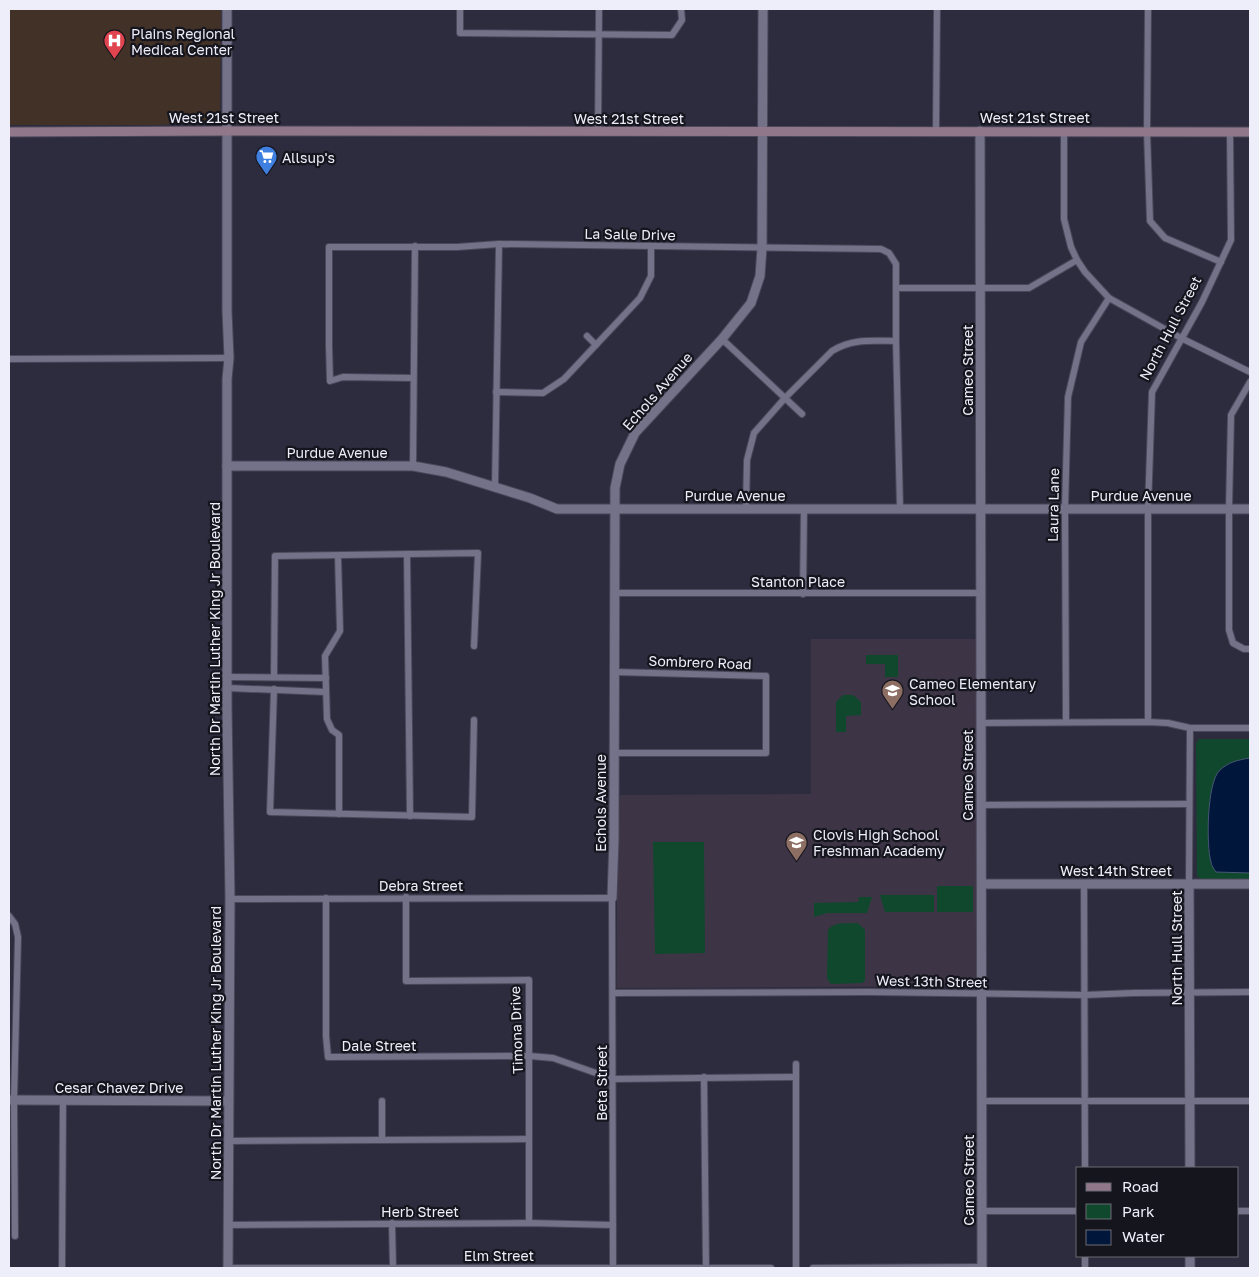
<svg xmlns="http://www.w3.org/2000/svg" width="1259" height="1277" font-family="'Golos Text',sans-serif">
	<style>
		.education { fill: #3d3546 }
		.medical { fill: #423127 }
		.green { fill: #10482d }
		.water { fill: #00163b; stroke: #475674 }
		.lines { fill: none; stroke-linecap: round; stroke-linejoin: round }
		.minor-casing { stroke: #494758; stroke-width: 8 }
		.tertiary-casing { stroke: #494758; stroke-width: 11 }
		.secondary-casing { stroke: #494758; stroke-width: 11 }
		.minor { stroke: #747288; stroke-width: 6 }
		.tertiary { stroke: #747288; stroke-width: 9 }
		.secondary { stroke: #90788a; stroke-width: 9 }
		.labels { text-anchor: middle; dominant-baseline: central; stroke-width: 4.5; stroke-linejoin: round; paint-order: stroke }
		.poi-label { font-size: 14px; fill: #eeedfa; stroke: #15151d; text-anchor: start }
		.street-label { font-size: 14px; fill: #eeedfa; stroke: #15151d }
	</style>
	<rect width="100%" height="100%" fill="#2d2b3e"/>
	<!-- education -->
	<path class="education" d="M811 639H976V986L617 988V888L620 795 811 794Z"/>
	<!-- medical -->
	<path class="medical" d="M9 9H221L220 118 218 121 161 125H9Z"/>
	<!-- green -->
	<g class="green">
		<path d="M866 655H898V677H885V664H866Z"/>
		<path d="M843 695H853L861 702V715L846 716V732H836V702Z"/>
		<path d="M1199 739H1250V879H1201L1197 876 1196 743Z"/>
		<path d="M653 842H704L705 953 655 954Z"/>
		<rect x="937" y="886" width="36" height="26"/>
		<path d="M880 895H934V912H885Z"/>
		<path d="M859 897H872L867 913H827L814 917V903L858 902Z"/>
		<path d="M858 923 865 930V981L862 983 831 984 827 979 828 930C834 921 848 924 858 923Z"/>
	</g>
	<!-- water -->
	<path class="water" d="M1250 758V873L1216 872C1214 869 1211 865 1211 862 1206 845 1207 784 1219 771 1228 762 1238 760 1250 758Z"/>
	<g class="lines">
		<defs>
			<g id="minor">
				<path d="M460 9V33L672 35 682 20 681 9"/>
				<path d="M1148 9 1147 132 1150 221 1165 238 1221 262"/>
				<path d="M598 131 599 9"/>
				<path d="M936 131 937 9"/>
				<path d="M1064 131V219L1071 247 1077 260 1085 272 1109 298 1181 338 1250 372"/>
				<path d="M896 288H1029L1077 260"/>
				<path d="M587 336 596 345"/>
				<path d="M722 339 802 414"/>
				<path d="M9 359 229 358"/>
				<path d="M413 378 343 377 330 381 329 346V247H457L499 244 881 249 889 253 896 264V341L900 508"/>
				<path d="M1250 382 1231 415 1229 509V630L1233 643 1244 649H1250"/>
				<path d="M496 392 543 393 564 379 640 298 651 276V247"/>
				<path d="M413 466 415 246"/>
				<path d="M495 487 499 244"/>
				<path d="M746 508 747 460 754 433 785 398 832 351C852 338 873 341 896 341"/>
				<path d="M407 554 410 816"/>
				<path d="M338 556 340 631 325 656 327 719 332 730 339 735V814"/>
				<path d="M615 593H981"/>
				<path d="M803 594 804 508"/>
				<path d="M228 677 326 678"/>
				<path d="M274 677 275 556 478 553 474 646"/>
				<path d="M228 688 326 692"/>
				<path d="M274 689 270 812 472 817 474 720"/>
				<path d="M1066 722 1065 508 1068 397 1081 342 1109 298"/>
				<path d="M1148 722V509L1152 392 1202 302 1231 240 1230 132"/>
				<path d="M981 723 1148 722 1168 723 1190 728H1250"/>
				<path d="M614 753H766V676L615 672"/>
				<path d="M982 805 1189 804"/>
				<path d="M1084 884 1085 1168"/>
				<path d="M1189 884 1190 728"/>
				<path d="M406 897V981L529 980V1223"/>
				<path d="M326 898V1036L328 1057 530 1056 553 1058 613 1079 796 1077"/>
				<path d="M230 899 612 898 613 1268"/>
				<path d="M9 916 15 924 18 937 14 1100 15 1236"/>
				<path d="M613 993 870 992 1084 995 1134 993 1250 992"/>
				<path d="M704 1077 706 1268"/>
				<path d="M382 1101V1139"/>
				<path d="M982 1101H1250"/>
				<path d="M228 1141 529 1139"/>
				<path d="M982 1211H1078"/>
				<path d="M1238 1211H1250"/>
				<path d="M392 1223 393 1268"/>
				<path d="M228 1225 529 1223 613 1225"/>
				<path d="M1085 1256V1268"/>
				<path d="M62 1268 63 1101"/>
				<path d="M228 1268H771"/>
				<path d="M796 1268V1064"/>
				<path d="M813 1268 982 1267"/>
			</g>
			<g id="tertiary">
				<path d="M227 9V311L229 358 227 379V706L230 899 228 1268"/>
				<path d="M980 131 982 1268"/>
				<path d="M227 466H413L446 472 530 498 557 509H1250"/>
				<path d="M982 884H1250"/>
				<path d="M1189 884 1190 1168"/>
				<path d="M612 898 614 840 615 488 620 464 635 433 722 339 751 303 760 276 762 248 763 9"/>
				<path d="M9 1100 228 1101"/>
				<path d="M1190 1256V1268"/>
			</g>
			<path id="secondary" d="M9 132 227 131 1250 132"/>
		</defs>
		<!-- minor casing -->
		<use href="#minor" class="minor-casing"/>
		<!-- tertiary casing -->
		<use href="#tertiary" class="tertiary-casing"/>
		<!-- secondary casing -->
		<use href="#secondary" class="secondary-casing"/>
		<!-- minor -->
		<use href="#minor" class="minor"/>
		<!-- tertiary -->
		<use href="#tertiary" class="tertiary"/>
		<!-- secondary -->
		<use href="#secondary" class="secondary"/>
	</g>
	<!-- icons -->
	<defs>
		<symbol id="hospital-pin" viewBox="-11 -11 22 30"><path d="M0 17L-7.5 6A9.5 9.5 0 1 1 7.5 6Z" fill="#e0444e" stroke="#15151d"/><path d="M-5-5h3v3.5h4V-5h3V5h-3V1.5h-4V5h-3Z" fill="#fff"/></symbol>
		<symbol id="supermarket-pin" viewBox="-11 -11 22 30"><path d="M0 17L-7.5 6A9.5 9.5 0 1 1 7.5 6Z" fill="#3f7fe0" stroke="#15151d"/><path d="M-6-5.5h2.5l.6 2H6L4.5 2H-2.5L-4.4-4H-6ZM-1.5 3.2a1.3 1.3 0 1 0 .1 0ZM3 3.2a1.3 1.3 0 1 0 .1 0Z" fill="#fff"/></symbol>
		<symbol id="school-pin" viewBox="-11 -11 22 30"><path d="M0 17L-7.5 6A9.5 9.5 0 1 1 7.5 6Z" fill="#8d6e63" stroke="#15151d"/><path d="M0-5L7-2L0 1L-7-2ZM-4 1L0 2.5L4 1V4Q0 6-4 4Z" fill="#fff"/></symbol>
	</defs>
	<g fill-rule="evenodd">
		<use href="#hospital-pin" x="102" y="28" width="25" height="34"/>
		<use href="#supermarket-pin" x="254" y="144" width="25" height="34"/>
		<use href="#school-pin" x="880" y="678" width="25" height="34"/>
		<use href="#school-pin" x="784" y="830" width="25" height="34"/>
	</g>
	<g class="labels">
		<!-- poi labels -->
		<g class="poi-label">
			<text x="131" y="33">Plains Regional<tspan x="131" dy="16">Medical Center</tspan></text>
			<text x="282" y="157">Allsup's</text>
			<text x="909" y="683">Cameo Elementary<tspan x="909" dy="16">School</tspan></text>
			<text x="813" y="834">Clovis High School<tspan x="813" dy="16">Freshman Academy</tspan></text>
		</g>
		<!-- street labels -->
		<g class="street-label">
			<text x="224" y="117">West 21st Street</text>
			<text x="1035" y="117">West 21st Street</text>
			<text x="629" y="118">West 21st Street</text>
			<text transform="translate(630 234) rotate(1)">La Salle Drive</text>
			<text transform="translate(1170 328) rotate(-62)">North Hull Street</text>
			<text transform="translate(967 370) rotate(-90)">Cameo Street</text>
			<text transform="translate(657 391) rotate(-49)">Echols Avenue</text>
			<text x="337" y="452">Purdue Avenue</text>
			<text x="735" y="495">Purdue Avenue</text>
			<text x="1141" y="495">Purdue Avenue</text>
			<text transform="translate(1053 505) rotate(-89)">Laura Lane</text>
			<text x="798" y="581">Stanton Place</text>
			<text transform="translate(214 639) rotate(-90)">North Dr Martin Luther King Jr Boulevard</text>
			<text transform="translate(700 662) rotate(2)">Sombrero Road</text>
			<text transform="translate(967 775) rotate(-90)">Cameo Street</text>
			<text transform="translate(600 803) rotate(-90)">Echols Avenue</text>
			<text x="1116" y="870">West 14th Street</text>
			<text x="421" y="885">Debra Street</text>
			<text transform="translate(1176 948) rotate(-90)">North Hull Street</text>
			<text transform="translate(932 981) rotate(1)">West 13th Street</text>
			<text transform="translate(516 1030) rotate(-92)">Timona Drive</text>
			<text transform="translate(215 1043) rotate(-90)">North Dr Martin Luther King Jr Boulevard</text>
			<text x="379" y="1045">Dale Street</text>
			<text transform="translate(601 1083) rotate(-90)">Beta Street</text>
			<text x="119" y="1087">Cesar Chavez Drive</text>
			<text transform="translate(968 1180) rotate(-90)">Cameo Street</text>
			<text x="420" y="1211">Herb Street</text>
			<text x="499" y="1255">Elm Street</text>
		</g>
	</g>
	<!-- border -->
	<rect width="1259" height="1277" fill="none" stroke="#eeedfa" stroke-width="20"/>
	<!-- legend -->
	<rect x="1076" y="1167" width="162" height="90" fill="#15151d" stroke="#6c6b75"/>
	<rect x="1086" y="1183" width="25" height="8" fill="#90788a" stroke="#6c6b75"/>
	<text x="1122" y="1192" font-size="15" fill="#eeedfa">Road</text>
	<rect x="1086" y="1204" width="25" height="15" fill="#10482d" stroke="#6c6b75"/>
	<text x="1122" y="1217" font-size="15" fill="#eeedfa">Park</text>
	<rect x="1086" y="1230" width="25" height="15" fill="#00163b" stroke="#6c6b75"/>
	<text x="1122" y="1242" font-size="15" fill="#eeedfa">Water</text>
</svg>
